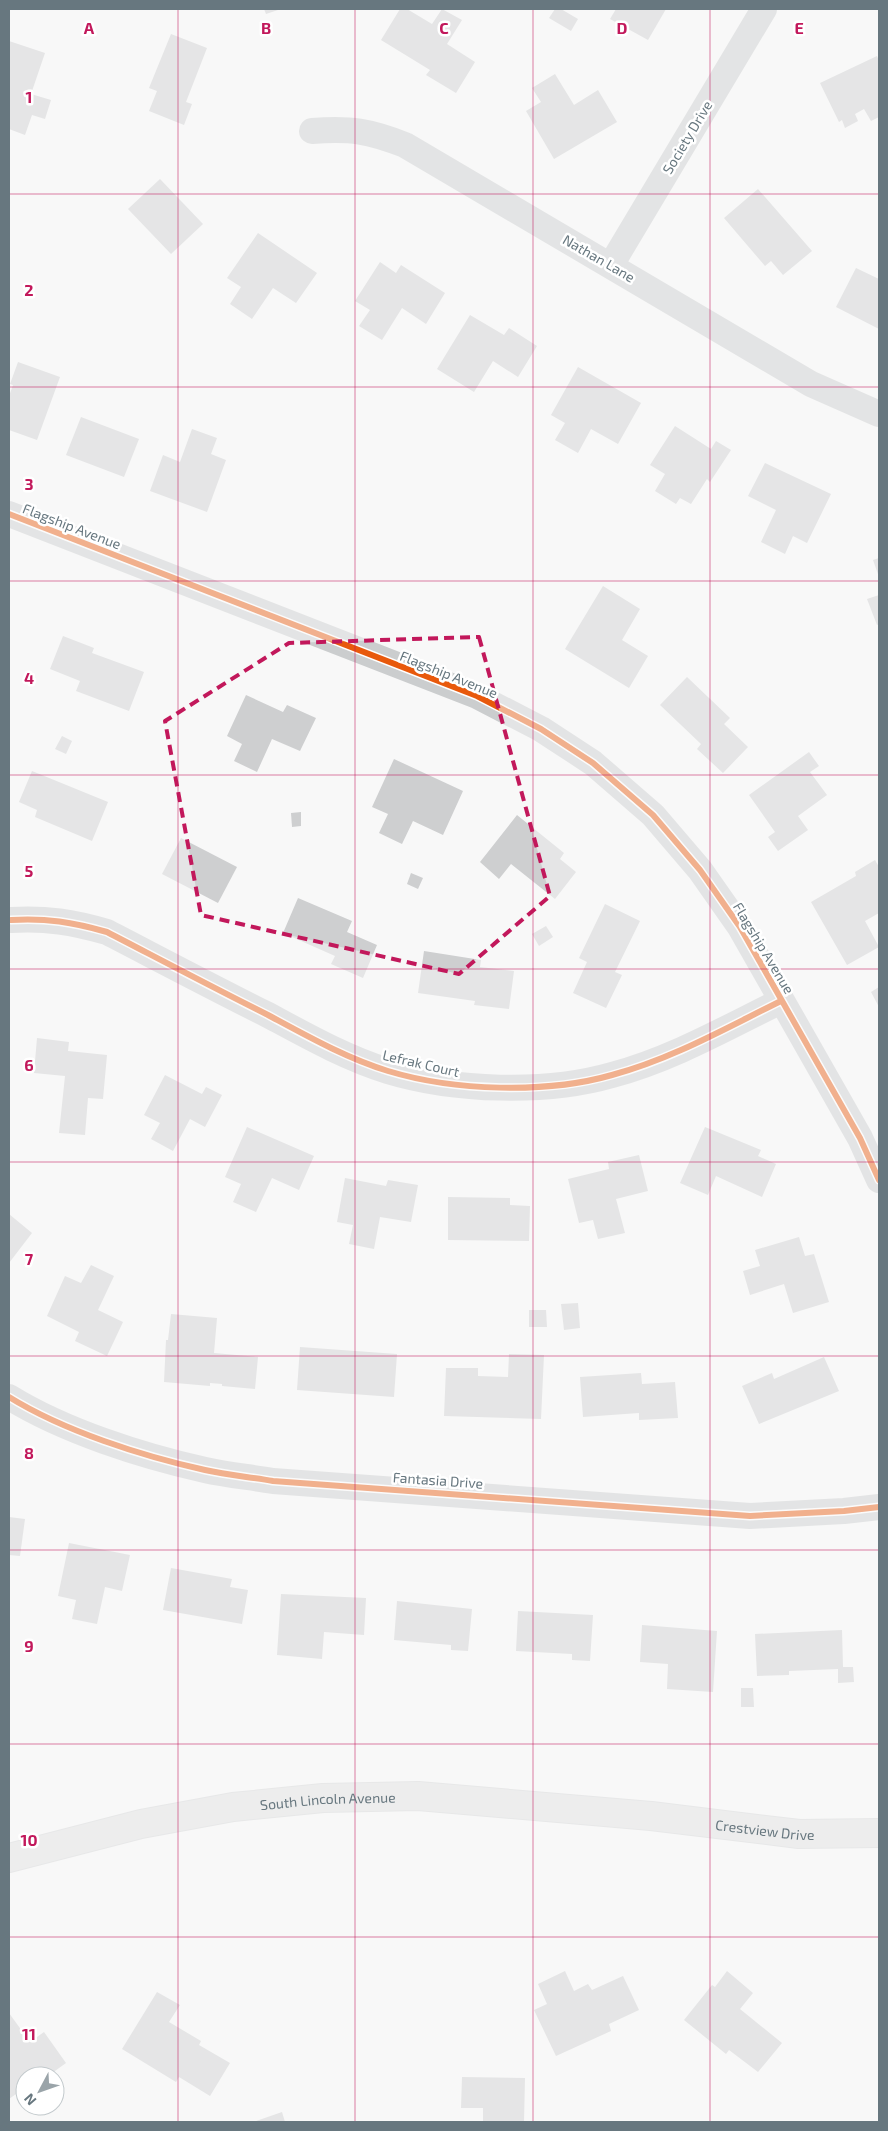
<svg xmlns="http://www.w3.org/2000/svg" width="888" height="2131" font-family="'Exo 2',sans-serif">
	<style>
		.building { fill: #cecfd0 }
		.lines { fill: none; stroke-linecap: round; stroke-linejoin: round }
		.secondary-casing { stroke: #d4d5d6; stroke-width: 30 }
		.minor { stroke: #cbcdce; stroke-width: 26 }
		.secondary { stroke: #dfe0e1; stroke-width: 28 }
		.cycleway-casing { stroke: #fff; stroke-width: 9 }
		.cycleway { stroke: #e8590c; stroke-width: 6 }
		.marked { fill: none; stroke: #c2185b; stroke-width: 4; stroke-dasharray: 10 6; stroke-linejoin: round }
		.grid { fill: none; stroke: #c2185b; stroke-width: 1; stroke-opacity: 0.55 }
		.labels { text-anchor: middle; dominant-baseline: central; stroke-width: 5; stroke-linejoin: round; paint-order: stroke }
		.street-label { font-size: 14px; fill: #67777f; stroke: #fff }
		.grid-label { font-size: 16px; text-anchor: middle; font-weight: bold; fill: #c2185b; stroke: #fff; stroke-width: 5; stroke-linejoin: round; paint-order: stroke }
	</style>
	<rect width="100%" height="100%" fill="#f8f8f8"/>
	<!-- building -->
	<g class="building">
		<path d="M264 9H281L266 14Z"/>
		<path d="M400 9H407L432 24 442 9 462 20 447 44 475 62 456 93 426 75 430 70 381 40Z"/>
		<path d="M555 9H561L578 19 571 31 549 18Z"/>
		<path d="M616 9H666L648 40 610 19Z"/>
		<path d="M171 34 207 48 186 102 192 104 184 125 149 111 157 91 149 88Z"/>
		<path d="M9 41 45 53 31 94 51 100 45 119 32 115 25 135 9 129Z"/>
		<path d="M877 56 879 61V117L871 121 864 109 855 114 858 121 845 128 842 120 839 122 820 83Z"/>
		<path d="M555 74 574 105 598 90 617 122 554 159 526 111 541 102 532 88Z"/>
		<path d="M160 179 203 224 171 254 128 209Z"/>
		<path d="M758 189 812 251 783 275 771 261 765 266 724 218Z"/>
		<path d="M258 233 317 273 296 303 273 288 252 319 230 304 241 287 227 278Z"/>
		<path d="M380 262 396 273 401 265 445 293 426 324 402 308 382 340 359 326 370 310 355 301Z"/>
		<path d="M856 268 879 279V329L836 307Z"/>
		<path d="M470 315 504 335 509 328 537 346 518 377 493 361 474 392 437 369Z"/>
		<path d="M18 362 60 377 37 440 9 430V396L13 385 10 384Z"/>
		<path d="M578 367 641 403 618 444 591 429 578 453 555 440 565 423 551 415Z"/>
		<path d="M81 417 139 439 124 477 66 455Z"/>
		<path d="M675 426 711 449 716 441 731 450 710 482 707 479 691 504 680 498 676 504 655 491 665 474 650 465Z"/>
		<path d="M192 429 217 438 211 454 226 460 207 512 150 491 163 455 180 462Z"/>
		<path d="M765 463 831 494 807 543 793 536 785 554 761 542 776 510 748 496Z"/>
		<path d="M879 558V577L873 560Z"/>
		<path d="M603 586 640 609 622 640 648 656 629 688 565 649Z"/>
		<path d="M879 595V624L877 625 867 599Z"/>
		<path d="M63 636 94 648 92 653 144 672 129 711 76 691 80 681 50 669Z"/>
		<path d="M687 677 730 718 724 724 748 747 723 773 697 749 701 744 660 705Z"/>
		<path d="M246 695 283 712 287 705 316 718 300 751 272 739 257 772 234 761 242 744 227 736Z"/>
		<path d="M62 736 72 741 66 754 55 749Z"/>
		<path d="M809 752 819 766 810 772 827 795 798 816 808 830 778 851 768 837 775 832 749 795Z"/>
		<path d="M394 759 463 791 443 835 413 821 402 844 379 833 388 814 372 807Z"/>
		<path d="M32 771 108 802 92 841 35 817 37 810 19 802Z"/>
		<path d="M301 812V826L292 827 291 813Z"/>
		<path d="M517 815 564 853 560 859 576 872 555 899 511 864 499 879 480 862Z"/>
		<path d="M181 838 237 867 218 903 162 874Z"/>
		<path d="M875 860 879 867V913L865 921 879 947 847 965 811 902 856 876 855 872Z"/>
		<path d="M411 873 423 878 418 889 407 884Z"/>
		<path d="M298 898 352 921 347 932 377 945 363 978 331 964 335 956 283 933Z"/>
		<path d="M605 904 640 921 615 972 622 975 606 1008 573 993 587 962 579 958Z"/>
		<path d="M546 926 553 937 539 946 532 934Z"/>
		<path d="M424 951 481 960 480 967 514 971 509 1009 474 1005 475 1001 418 993Z"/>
		<path d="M879 987V1007L871 992Z"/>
		<path d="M37 1038 69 1042 68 1051 107 1055 103 1099 88 1098 85 1135 59 1133 65 1076 34 1073Z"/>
		<path d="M165 1075 202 1094 206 1087 222 1095 205 1127 190 1119 173 1151 151 1139 160 1123 144 1115Z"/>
		<path d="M247 1127 314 1156 299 1190 272 1178 256 1212 233 1202 241 1184 225 1177Z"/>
		<path d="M705 1127 761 1150 758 1156 776 1164 762 1197 716 1176 708 1195 680 1183Z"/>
		<path d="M639 1155 648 1191 616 1199 625 1233 598 1239 593 1220 579 1223 568 1179 609 1169 608 1162Z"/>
		<path d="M345 1178 386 1186 388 1180 418 1185 411 1222 380 1217 374 1249 349 1244 353 1225 337 1222Z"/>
		<path d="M448 1197 510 1198V1205L530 1206 529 1241 448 1240Z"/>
		<path d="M9 1214 32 1233 9 1263Z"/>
		<path d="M799 1237 805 1256 814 1254 829 1302 793 1313 784 1284 750 1295 743 1271 760 1266 755 1250Z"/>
		<path d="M91 1265 114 1276 98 1310 123 1322 107 1356 75 1341 79 1332 47 1316 65 1276 81 1283Z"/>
		<path d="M578 1303 580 1328 564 1330 561 1304Z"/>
		<path d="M529 1310H546L547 1327H529Z"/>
		<path d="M171 1314 217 1318 214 1353 258 1357 255 1389 222 1386V1384L210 1383V1386L164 1382 166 1340H168Z"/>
		<path d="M300 1347 397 1354 394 1397 297 1390Z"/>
		<path d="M509 1354 544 1355 541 1419 444 1416 446 1368H478V1376L508 1377Z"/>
		<path d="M824 1357 839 1391 759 1424 742 1386 772 1373 774 1379Z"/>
		<path d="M641 1373 642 1384 675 1382 678 1418 639 1420V1413L583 1417 580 1377Z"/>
		<path d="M9 1517 25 1519 20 1556 9 1555Z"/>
		<path d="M69 1543 130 1555 122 1591 105 1587 97 1624 72 1619 76 1600 58 1596Z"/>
		<path d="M171 1568 232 1579 230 1587 248 1590 242 1624 163 1610Z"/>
		<path d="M281 1594 366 1598 364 1635 324 1632 322 1659 277 1655Z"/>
		<path d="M397 1601 472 1609 468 1651 451 1650V1645L394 1640Z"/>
		<path d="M518 1611 593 1615 590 1661 572 1660V1654L516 1651Z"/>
		<path d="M642 1625 717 1631 713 1692 667 1689 668 1664 640 1662Z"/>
		<path d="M842 1630 843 1667H853L854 1682 838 1683V1669L789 1671V1675L757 1676 755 1634Z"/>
		<path d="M741 1688H753L754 1707H741Z"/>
		<path d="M565 1971 574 1991 588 1984 592 1990 623 1976 639 2010 609 2024 611 2031 556 2056 534 2010 547 2004 538 1984Z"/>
		<path d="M727 1971 753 1993 740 2009 782 2043 758 2072 729 2050 726 2054 684 2020 712 1985 715 1987Z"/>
		<path d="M157 1992 180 2005 169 2022 201 2041 199 2045 230 2063 210 2096 179 2077 176 2082 122 2049Z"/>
		<path d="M9 2013 30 2042 44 2032 66 2063 48 2076H25V2092L23 2089 9 2099Z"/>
		<path d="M462 2077 525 2078 524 2122H483V2108H461Z"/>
		<path d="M282 2112 285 2122H253Z"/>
	</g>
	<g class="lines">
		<defs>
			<g id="secondary">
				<path id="s1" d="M9 1858 141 1824 233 1807 323 1798 418 1796 651 1816 799 1834 879 1833"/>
			</g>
		</defs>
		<!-- secondary casing -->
		<use href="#secondary" class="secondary-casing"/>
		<!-- minor -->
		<g class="minor">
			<path d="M312 131C351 128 369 131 405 145L811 384 879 414"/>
			<path d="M611 265 764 9"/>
			<path d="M9 514 477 696 541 729 593 763 653 815 700 870 740 927 860 1138 879 1180"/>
			<path d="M11 920C47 918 72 922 107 932 161 960 214 988 268 1015 307 1036 346 1058 388 1071 454 1091 546 1094 612 1075 672 1059 726 1028 781 1001"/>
			<path d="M9 1397C64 1431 142 1456 205 1470 227 1475 250 1477 273 1481L750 1516 844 1511 879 1507"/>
		</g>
		<!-- secondary -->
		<use href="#secondary" class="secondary"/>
		<defs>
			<g id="cycleway">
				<path d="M9 514 477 696 541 729 593 763 653 815 700 870 740 927 860 1138 879 1180"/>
				<path d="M11 920C47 918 72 922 107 932 161 960 214 988 268 1015 307 1036 346 1058 388 1071 454 1091 546 1094 612 1075 672 1059 726 1028 781 1001"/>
				<path d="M9 1397C64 1431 142 1456 205 1470 227 1475 250 1477 273 1481L750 1516 844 1511 879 1507"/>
			</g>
		</defs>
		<!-- cycleway casing -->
		<use href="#cycleway" class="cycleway-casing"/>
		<!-- cycleway -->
		<use href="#cycleway" class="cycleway"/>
	</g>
	<!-- marked area -->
	<path d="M0 0H888V2131H0ZM479 637 550 896 459 974 201 915 165 721 289 643Z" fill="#f8f8f8" fill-opacity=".55" fill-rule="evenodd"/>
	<path class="marked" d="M479 637 550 896 459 974 201 915 165 721 289 643Z"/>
	<!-- grid -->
	<path class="grid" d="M178 9V2122M355 9V2122M533 9V2122M710 9V2122M9 194H879M9 387H879M9 581H879M9 775H879M9 969H879M9 1162H879M9 1356H879M9 1550H879M9 1744H879M9 1937H879"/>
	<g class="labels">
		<!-- street labels -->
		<g class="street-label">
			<text transform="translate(687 137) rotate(-59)">Society Drive</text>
			<text transform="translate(599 258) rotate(30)">Nathan Lane</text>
			<text transform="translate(72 526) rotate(21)">Flagship Avenue</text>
			<text transform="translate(449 674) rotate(22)">Flagship Avenue</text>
			<text transform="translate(764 948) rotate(59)">Flagship Avenue</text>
			<text transform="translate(421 1063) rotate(13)">Lefrak Court</text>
			<text transform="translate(438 1480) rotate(4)">Fantasia Drive</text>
			<text stroke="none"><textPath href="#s1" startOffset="325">South Lincoln Avenue</textPath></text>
			<text stroke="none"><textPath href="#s1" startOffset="764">Crestview Drive</textPath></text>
		</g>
	</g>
	<g class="grid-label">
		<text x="89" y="34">A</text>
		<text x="266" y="34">B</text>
		<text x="444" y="34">C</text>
		<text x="622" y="34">D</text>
		<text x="799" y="34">E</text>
		<text x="29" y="103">1</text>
		<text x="29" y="296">2</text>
		<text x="29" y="490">3</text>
		<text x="29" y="684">4</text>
		<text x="29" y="877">5</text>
		<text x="29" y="1071">6</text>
		<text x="29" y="1265">7</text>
		<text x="29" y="1459">8</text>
		<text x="29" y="1652">9</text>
		<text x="29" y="1846">10</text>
		<text x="29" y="2040">11</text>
	</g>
	<!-- border -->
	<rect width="888" height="2131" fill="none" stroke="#67777f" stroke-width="20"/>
	<!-- north arrow -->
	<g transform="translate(40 2091) rotate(229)"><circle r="24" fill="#ffffff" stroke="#c2c9cc"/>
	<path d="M0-4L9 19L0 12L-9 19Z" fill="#9aa4a9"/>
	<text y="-8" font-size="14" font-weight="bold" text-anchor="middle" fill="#67777f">N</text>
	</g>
</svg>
